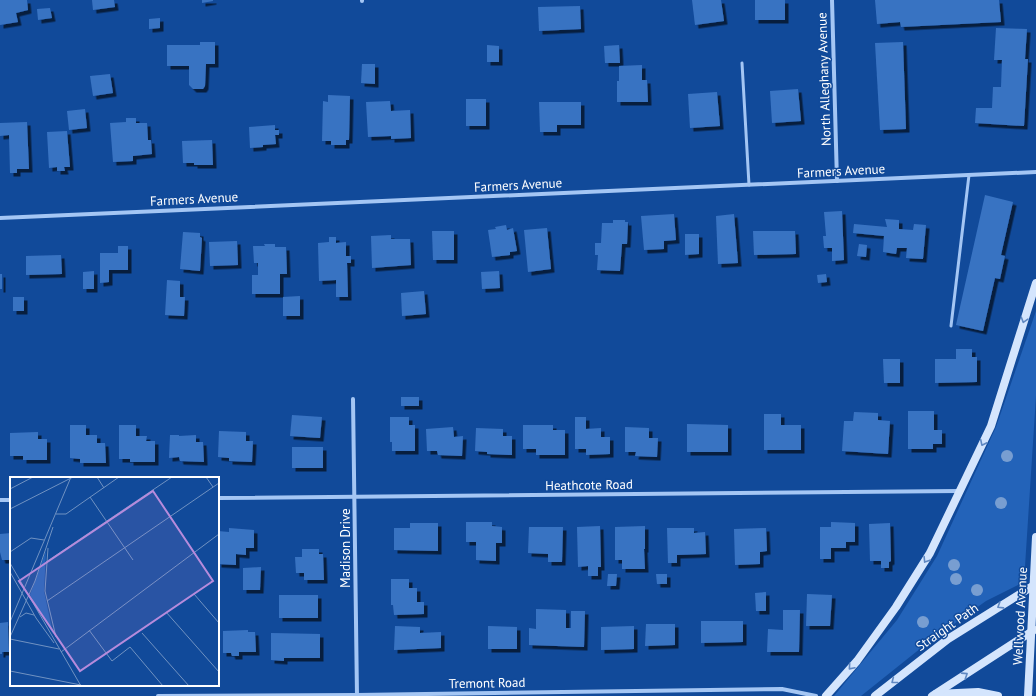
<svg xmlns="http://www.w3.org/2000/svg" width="1036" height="696" font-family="'PT Sans',sans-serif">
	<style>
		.green { fill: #2363b9 }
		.building { fill: #3973c2; filter: url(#shadow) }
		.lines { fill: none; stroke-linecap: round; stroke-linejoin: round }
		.service { stroke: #a4c6f4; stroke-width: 3 }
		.minor { stroke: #a4c6f4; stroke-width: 4 }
		.secondary { stroke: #d4e5fd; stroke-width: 8 }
		.tree { fill: #789ed1 }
		.oneway { stroke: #5f88c2 }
		.labels { text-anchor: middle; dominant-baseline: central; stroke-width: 3; stroke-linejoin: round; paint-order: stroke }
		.street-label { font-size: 13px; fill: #fff; stroke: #114a9a }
		.inset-road { fill: none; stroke: #7092c2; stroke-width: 1 }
		.view { fill: #b68bdc; fill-opacity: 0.15; stroke: #b68bdc; stroke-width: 2 }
		.inset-edge { fill: none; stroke: #fff; stroke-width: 2 }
	</style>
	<defs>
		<filter id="shadow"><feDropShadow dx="3.5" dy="3.5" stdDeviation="0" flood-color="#0009"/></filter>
	</defs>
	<rect width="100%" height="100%" fill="#114a9a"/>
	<!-- green -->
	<path class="green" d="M1036 311V396L1024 582 986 601 926 644 861 696H834L897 620 937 556 996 427Z"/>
	<!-- building -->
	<g class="building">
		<path d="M0 0H27L28 10 16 13 18 22 0 25Z"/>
		<path d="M92 0H114L115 7 93 10Z"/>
		<path d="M202 0H213V1L202 3Z"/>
		<path d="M692 0H721L724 21 695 25Z"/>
		<rect x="755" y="0" width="30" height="20"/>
		<path d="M875 0H999L1001 22 901 27 900 22 877 24Z"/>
		<path d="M580 6 581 29 539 31 538 7Z"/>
		<path d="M50 8 52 18 38 20 37 9Z"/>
		<path d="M160 18V28L149 29V19Z"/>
		<path d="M996 28 1027 29 1025 59H1028L1024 126 975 123 976 108H992L993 87H1001L1002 60H994Z"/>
		<path d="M200 42H215V64H206L205 86 203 89H193L189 85V66H167V45H200Z"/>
		<path d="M903 42 906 129 880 130 875 43Z"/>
		<path d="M487 45 499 46V62H487Z"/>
		<path d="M619 45 620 63H605L604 46Z"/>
		<path d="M362 64H375V84L361 83Z"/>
		<path d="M642 65V80H647L648 102H617V81H619V66Z"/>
		<path d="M110 74 113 93 93 96 90 76Z"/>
		<path d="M798 89 801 121 772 123 770 91Z"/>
		<path d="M717 92 720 126 690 128 688 94Z"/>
		<path d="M328 95 350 96 349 140H346V145H331V141H322L323 101 328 102Z"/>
		<rect x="466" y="99" width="20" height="27"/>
		<path d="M390 101 391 111 410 110 411 138 391 139V136L368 137 366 102Z"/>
		<path d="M539 102H581V125H557V132H540Z"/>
		<path d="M85 109 87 128 69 130 67 111Z"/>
		<path d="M126 118H136V123H147L148 140H151L152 154 133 156V161L113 162 110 123 126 122Z"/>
		<path d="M27 122 29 169H17V173H10L9 135 0 136V123Z"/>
		<path d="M275 125V130H279V135H275L276 144 263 145V147L250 148 249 127Z"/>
		<path d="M67 131 70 167H64L65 171H57V167L49 168 47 132Z"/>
		<path d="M212 140 213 165H194V163H183L182 141Z"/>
		<path d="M985 195 1013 202 1001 255 1005 256 1000 279 995 278 983 331 956 325Z"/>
		<path d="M842 211 844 260 832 261V248H824L823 236H826L824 212Z"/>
		<path d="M674 214 676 240 664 241V249L644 250 641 216Z"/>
		<path d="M734 214 738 263 718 264 716 216Z"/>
		<path d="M885 219 899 220V229L913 230 914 224 926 225 923 259 906 258 907 248H897L896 254 883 252 884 236 853 233 854 224 887 227Z"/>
		<path d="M613 220H625V222H628L627 244H622L620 271 597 270 598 255H595V243H601L602 223H613Z"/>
		<path d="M506 225 507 230 513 228 517 251 510 252V255L492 257 488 230 496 229 495 227Z"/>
		<path d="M547 228 551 269 528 272 524 230Z"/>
		<path d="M432 231H454V260H433Z"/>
		<path d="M753 231H795L796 254 754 255Z"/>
		<path d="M183 232 200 233V237L202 238 200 271 180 269Z"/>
		<path d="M685 234H699V254L685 255Z"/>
		<path d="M391 235V239H410L411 265 372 268 371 236Z"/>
		<path d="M329 237H336V243L346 242V256H351V263H347L348 297H336V280L319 281 318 243 329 242Z"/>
		<path d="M237 241 238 265 210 266 209 242Z"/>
		<path d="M264 244H275V247H286L287 274H280V294H252V275H258V263H254L253 246H265Z"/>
		<path d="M859 244 867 245 866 257 857 256Z"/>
		<path d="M118 246H128V270H109V282L100 283V253H118Z"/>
		<path d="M61 255 62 274 26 275V256Z"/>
		<path d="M94 271V289H83V272Z"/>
		<path d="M499 271 500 288 482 289 481 272Z"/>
		<rect x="0" y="274" width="2" height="15"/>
		<path d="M826 274 827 282 818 283 817 275Z"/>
		<path d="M167 280 180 281V297H185L184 316 165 315Z"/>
		<path d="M424 291 426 314 402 316 401 293Z"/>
		<path d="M300 296V316H283V297Z"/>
		<rect x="13" y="297" width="11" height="14"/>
		<path d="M956 349H972V357H977V382L935 383V359H956Z"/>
		<path d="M883 359H900V383H884Z"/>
		<rect x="401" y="397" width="18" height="9"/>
		<path d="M908 411H934V430H942V444H933V449H908Z"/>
		<path d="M854 412 878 413V420L890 421 888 454 842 451 844 421H853Z"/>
		<path d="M764 414H781V425H801V450H764Z"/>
		<path d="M292 415 322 417 320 438 290 436Z"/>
		<path d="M390 417H409V425H415V451H392V442H390Z"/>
		<path d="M575 417H586V429L601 428V437H610V454L586 455V449H575Z"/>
		<path d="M687 424 728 425V452H687Z"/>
		<path d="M70 425H86V435H97V443H105L106 463H80V459L70 458Z"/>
		<path d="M119 425H136V436H147L146 441H155V462H130V459H119Z"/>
		<path d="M523 425H553V430H565V455H536V449H523Z"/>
		<path d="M453 427 454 437 463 436 462 456 438 455 437 451H427L426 429Z"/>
		<path d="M625 427 649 428V438H658L657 457 635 456 636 452H625Z"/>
		<path d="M476 428 503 429V436H512V455L487 454V452L475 451Z"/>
		<path d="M219 431 246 432V441H253L252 462 229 461V458L218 457Z"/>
		<path d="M38 432V439H47V460H23V456H10V433Z"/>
		<path d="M170 435H179V436L196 435V442H203L204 462 180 461 179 457 169 458Z"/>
		<rect x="292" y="447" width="31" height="21"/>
		<path d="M466 522H492V526L502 527V543H496V561L476 560V542H466Z"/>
		<path d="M831 522 855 523V542H846V548H831V559H820V527H831Z"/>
		<path d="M410 523H438V551L394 550V528H410Z"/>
		<path d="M890 523 891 561 889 562V568H881V561H870L869 524Z"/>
		<path d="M600 526 601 567H598V576H588V566L578 567 577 527Z"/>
		<path d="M645 526V549H644L645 569H622V560H615V527Z"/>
		<path d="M529 527H563L562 562H548V554L528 553Z"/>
		<path d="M229 528 254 530V548H246V555L236 554V565L218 564V531L229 532Z"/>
		<path d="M667 528H694V533L705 532 706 554 677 555V563H668Z"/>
		<path d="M766 528 767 551 760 552V564L735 565 734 529Z"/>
		<path d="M11 533V560H2L0 552V534Z"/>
		<path d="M302 549H319V554H323L324 580H304V573H296L295 557H302Z"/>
		<path d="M261 567 260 590H243V568Z"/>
		<path d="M608 574H617L616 586H607Z"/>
		<path d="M656 574H667V584H657Z"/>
		<path d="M391 579H409V588H417V602H424V614L394 615 393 605H391Z"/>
		<path d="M766 592V611H756L755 593Z"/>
		<path d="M807 594 832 595 830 626H806Z"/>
		<rect x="279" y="595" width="39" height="23"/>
		<path d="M536 609 566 610V628H571V611H585L584 647 529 645V628L536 629Z"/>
		<path d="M783 610H800L799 652H767L768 629 783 630Z"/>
		<path d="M701 621H743V642L701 643Z"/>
		<path d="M8 622 9 652H2V654H0V623Z"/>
		<path d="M646 624H675V645L645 646Z"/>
		<path d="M395 626 420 627V633L441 632V648L394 650Z"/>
		<path d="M488 626 517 627V649H488Z"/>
		<path d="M634 626V649L601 650V627Z"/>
		<path d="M248 630V632H255L256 652H239V656H232L231 653H223V631Z"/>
		<path d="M271 633 320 634V658H284V661L271 660Z"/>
	</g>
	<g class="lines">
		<!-- service -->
		<g class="service">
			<path d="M742 63 749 185"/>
			<path d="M951 326 969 175"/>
		</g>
		<!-- minor -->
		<g class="minor">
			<path d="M362 0V1"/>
			<path d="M832 0 837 181"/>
			<path d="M0 218 1036 172"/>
			<path d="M353 399 357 696"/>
			<path d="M218 498 959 491"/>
			<path d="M0 500H11"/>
			<path d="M158 696 357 695 782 689 816 696"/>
		</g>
		<!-- secondary -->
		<g class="secondary">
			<path d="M936 694 978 692 998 696"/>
			<path d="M826 696 857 661 896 607 930 553 991 426 1036 283"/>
			<path d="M875 696 948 639 1036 584"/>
			<path d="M932 696 1034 630"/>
			<path d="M1028 696 1036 537"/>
		</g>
	</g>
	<!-- trees -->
	<g class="tree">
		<circle cx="1007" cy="456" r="6"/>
		<circle cx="1001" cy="503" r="6"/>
		<circle cx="954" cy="565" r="6"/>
		<circle cx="956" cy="579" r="6"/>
		<circle cx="977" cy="590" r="6"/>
		<circle cx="923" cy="622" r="6"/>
	</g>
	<!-- one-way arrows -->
	<defs><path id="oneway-chevron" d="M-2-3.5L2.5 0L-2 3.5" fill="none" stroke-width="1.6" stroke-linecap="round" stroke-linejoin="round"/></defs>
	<g class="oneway">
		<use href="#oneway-chevron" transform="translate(1024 320) rotate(107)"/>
		<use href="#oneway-chevron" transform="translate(983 443) rotate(116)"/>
		<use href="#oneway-chevron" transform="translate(926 560) rotate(122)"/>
		<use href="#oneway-chevron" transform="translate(1000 606) rotate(148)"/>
		<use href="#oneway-chevron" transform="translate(851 667) rotate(131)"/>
		<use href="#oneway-chevron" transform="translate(965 675) rotate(-33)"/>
		<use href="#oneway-chevron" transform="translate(894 681) rotate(142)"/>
	</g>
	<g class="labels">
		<!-- street labels -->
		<g class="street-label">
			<text transform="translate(824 79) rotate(-92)">North Alleghany Avenue</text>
			<text transform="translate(841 171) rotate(-3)">Farmers Avenue</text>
			<text transform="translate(518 185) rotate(-3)">Farmers Avenue</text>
			<text transform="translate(194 199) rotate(-3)">Farmers Avenue</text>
			<text transform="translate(589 485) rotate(-1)">Heathcote Road</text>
			<text transform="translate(345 548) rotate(-90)">Madison Drive</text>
			<text transform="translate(1020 616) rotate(-87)">Wellwood Avenue</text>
			<text transform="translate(947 627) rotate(-35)">Straight Path</text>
			<text transform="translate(487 683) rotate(-1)">Tremont Road</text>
		</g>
	</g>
	<!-- overview -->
	<g transform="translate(10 477)">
		<rect width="209" height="209" fill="#114a9a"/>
		<path d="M36 74 34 114 43 157 20 118Z" fill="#2363b9"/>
		<path class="inset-road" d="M87 0 94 11M196 0 203 10M0 12 23 0M80 20 123 83M0 32 63 0M46 37H56L109 0M38 71 35 114 46 160M0 75 21 61 34 63M36 85 162 0M0 86 71 209M0 95 26 141 44 166M184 117 209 146M37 124 209 6M156 135 209 195M10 140 16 136 24 138M0 145 61 0M79 153 102 184 120 170 153 209M132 156 179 209M0 160 25 104 43 50M0 162 49 172M51 175 209 57M0 194 71 208"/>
		<path class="view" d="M143 14 203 104 70 194 9 104Z"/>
		<rect width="209" height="209" class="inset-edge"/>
	</g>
</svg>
